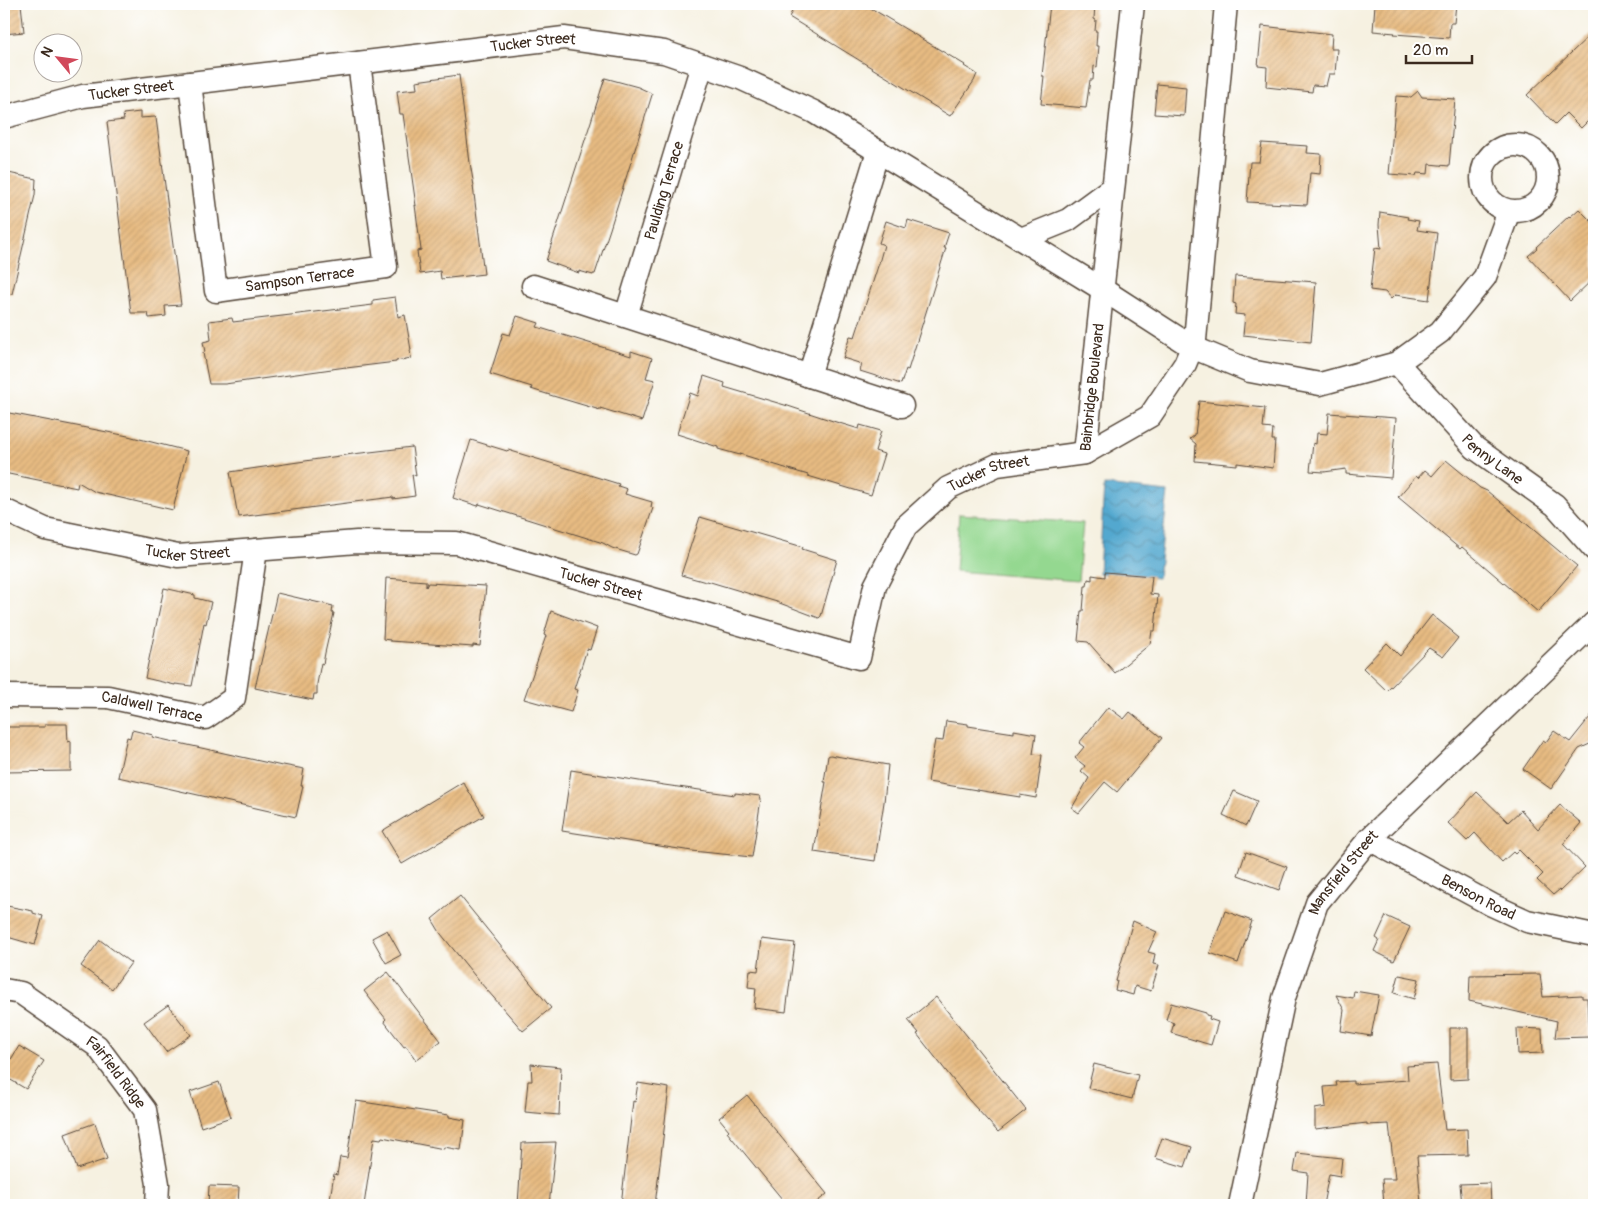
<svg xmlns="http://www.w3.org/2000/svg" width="1598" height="1209" font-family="Pangolin,sans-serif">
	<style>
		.park { fill: #94d890; stroke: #688157 }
		.water { fill: url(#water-waves); stroke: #476976 }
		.building { fill: url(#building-hatch) }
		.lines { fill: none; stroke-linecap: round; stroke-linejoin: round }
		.minor-casing { stroke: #57483b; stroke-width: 25 }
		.minor { stroke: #fff; stroke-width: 22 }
		.labels { text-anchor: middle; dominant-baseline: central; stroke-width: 4; stroke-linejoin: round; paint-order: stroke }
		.street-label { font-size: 15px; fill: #3b2a1e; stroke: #fff }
	</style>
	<defs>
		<pattern id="water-waves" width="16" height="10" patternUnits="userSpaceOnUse" patternTransform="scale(1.25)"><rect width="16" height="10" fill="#53a8cf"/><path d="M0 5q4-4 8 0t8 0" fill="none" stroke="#4689a7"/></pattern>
		<pattern id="building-hatch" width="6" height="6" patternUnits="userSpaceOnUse" patternTransform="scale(1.25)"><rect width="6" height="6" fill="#e7bb82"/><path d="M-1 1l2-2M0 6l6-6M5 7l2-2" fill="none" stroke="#c7a170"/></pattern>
	</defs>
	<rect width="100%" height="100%" fill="#fff"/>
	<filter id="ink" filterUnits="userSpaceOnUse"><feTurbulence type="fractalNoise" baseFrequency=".02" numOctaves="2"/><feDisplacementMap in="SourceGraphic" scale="10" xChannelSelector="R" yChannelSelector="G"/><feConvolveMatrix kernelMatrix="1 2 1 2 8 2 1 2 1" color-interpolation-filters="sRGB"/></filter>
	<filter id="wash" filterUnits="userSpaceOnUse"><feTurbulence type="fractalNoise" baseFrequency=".0096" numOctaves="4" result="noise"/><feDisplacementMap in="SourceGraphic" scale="20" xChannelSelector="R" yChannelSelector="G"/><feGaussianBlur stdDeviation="1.12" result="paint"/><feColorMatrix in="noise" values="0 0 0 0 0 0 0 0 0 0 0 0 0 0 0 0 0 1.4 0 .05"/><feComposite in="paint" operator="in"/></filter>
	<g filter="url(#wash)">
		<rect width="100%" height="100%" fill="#f6f1e1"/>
		<!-- park -->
		<path class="park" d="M959 514 1083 523 1078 581 955 571Z"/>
		<!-- water -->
		<path class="water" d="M1104 485 1168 492 1158 578 1099 573Z"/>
		<g id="blocks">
			<!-- building -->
			<g class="building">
				<path d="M4 4H21L24 32 4 34Z"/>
				<path d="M796 4H864L965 65 964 66 977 74 974 81 950 116 789 17Z"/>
				<path d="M1050 4H1095L1094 19 1096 20 1095 31H1097L1096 46H1099L1097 67 1094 66 1093 80H1090L1086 108 1041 104 1044 76H1042Z"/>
				<path d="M1375 4H1456L1454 23H1450L1449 38 1394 34 1395 33 1373 31Z"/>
				<path d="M1262 26 1332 34 1331 49H1337L1335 74H1329L1326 86 1313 85 1312 92 1266 87 1267 67 1258 66Z"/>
				<path d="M1594 31V115L1581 128 1566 113 1555 124 1527 95Z"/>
				<path d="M459 75 470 163 474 186H473L484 274 441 279 440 271 420 274 417 251 421 250 415 205 416 206 403 114H400L397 91 417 89 416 81Z"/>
				<path d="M605 78 638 87 651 93 652 95 610 229 595 274H593V275L579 271V273L546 261Z"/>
				<path d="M1157 84 1186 87 1184 116 1154 114Z"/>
				<path d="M1418 91 1422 97 1455 99 1449 166 1429 164 1428 174 1417 173 1416 176 1389 174 1396 96 1411 97Z"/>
				<path d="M140 112V118L155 117 156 118 181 305 165 306 166 316 149 318 148 313H131L107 122 124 120 123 114Z"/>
				<path d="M1262 143 1308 146 1307 153 1321 154 1320 174 1310 173 1307 205 1247 202 1250 162H1259Z"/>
				<path d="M4 172 36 179 35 195 12 294 4 293Z"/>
				<path d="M1579 209 1594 224V278L1570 301 1528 256 1537 248 1536 247 1569 216 1570 217Z"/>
				<path d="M1380 212 1408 217 1407 219 1419 221 1417 230 1437 233 1429 300 1395 295 1391 299 1385 292 1370 290 1375 248 1381 249 1379 225Z"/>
				<path d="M908 220 949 233 944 248H946L908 370 906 369 901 384 860 371 862 364 843 358 850 336 855 337 879 263 884 245 879 243 886 221 906 228Z"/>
				<path d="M1235 276 1316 282 1311 342 1243 335 1245 315 1235 314 1236 304 1233 303Z"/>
				<path d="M395 297 398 317 405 315 411 350H410L411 358 396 361V362L346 368V367L225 384H209L203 353 205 352 203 342 211 340 209 321 232 318 233 322 373 305V300Z"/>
				<path d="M517 316 539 323 537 327 631 356V351L652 358 646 378 655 380 642 421 600 408V410L553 396 531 389 532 387 490 374 503 333 510 335Z"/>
				<path d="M704 376 725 383 724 387 788 406 836 422 859 429 860 425 881 431 875 451 884 454 871 495 808 476V475L740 454V455L718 449V447L677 434 690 393 698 396Z"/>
				<path d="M1199 401 1265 408 1263 428 1273 429 1272 440H1275L1273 468 1237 463V465L1195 461 1196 444 1190 439 1195 435Z"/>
				<path d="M4 412 128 436 187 451 173 510 95 492 78 482 77 488 4 473Z"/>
				<path d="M1329 413 1396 418 1391 478 1346 474V469L1324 472 1310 471 1313 443 1316 444 1317 433 1327 434Z"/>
				<path d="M471 440 507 451 508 450 619 484 618 486 627 489 625 494 652 502 651 507 653 508 637 554 635 555 612 548 603 543 479 504 478 506 453 498Z"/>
				<path d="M412 447 416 476 412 474 415 496 393 499V497L239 517 238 511H237L230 472 353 454Z"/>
				<path d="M1446 460 1480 488 1487 491 1577 566 1538 612 1462 547 1460 549 1398 497 1416 476 1418 478 1425 470 1432 476Z"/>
				<path d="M700 517 803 547 802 549 837 560 821 616 819 618 777 602 707 581 706 582 681 575Z"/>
				<path d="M1105 572 1152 576 1150 594 1158 595 1155 631H1152L1150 644 1115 673 1088 642 1078 641 1081 611H1083L1085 586H1087L1088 579 1092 580V575L1105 577Z"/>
				<path d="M386 578 426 581V587L428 583 486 586 480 646 473 645V647L390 641V640L383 639Z"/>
				<path d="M164 588 195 595V598L211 602 206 624 204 623 192 686 175 684V685L145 678Z"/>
				<path d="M277 593 333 606 332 613H334L325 653 323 664 321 663 317 684V694H314L313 700 255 688Z"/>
				<path d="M551 611 597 628 590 650 587 649 574 689 578 690 571 712 524 699 546 636 544 635Z"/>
				<path d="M1432 615 1453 632 1452 633 1458 638 1443 657 1429 648 1387 691 1363 668 1387 643 1400 656Z"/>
				<path d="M1108 707 1124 719 1130 712 1162 738 1117 792 1105 782 1079 813 1072 808 1089 778 1081 771 1085 766 1075 758 1084 747 1079 743Z"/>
				<path d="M1594 712V742L1579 749 1551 789 1523 769 1543 740 1546 742 1554 731 1570 742Z"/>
				<path d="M946 721 968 724V726L1014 733V730L1036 734 1033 754 1042 755 1036 798 1020 795V797L928 782 935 740 943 741Z"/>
				<path d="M45 724H67L68 742 71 741V771L4 772V727H45Z"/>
				<path d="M132 730 153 735 152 737 282 766 283 765 304 769 301 786H303L296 817 118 777 127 737 130 738Z"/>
				<path d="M830 755 888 765 884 802 875 861 814 852 826 782H824L828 756Z"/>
				<path d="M571 770 664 785 735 795V793L760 796 761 799 752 857 692 851 562 831Z"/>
				<path d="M463 782 484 816 402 864 382 831Z"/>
				<path d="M1234 791 1257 801 1246 826 1223 815Z"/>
				<path d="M1477 792 1508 822 1521 810 1538 829 1560 805 1581 823 1563 844 1585 867 1560 891 1559 890 1553 895 1537 880 1543 874 1519 850 1515 854 1513 852 1502 862 1475 833 1467 841 1448 823Z"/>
				<path d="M1246 852 1287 867 1279 890 1238 875Z"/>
				<path d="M460 896 551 1008 523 1031 479 981 441 934 432 919Z"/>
				<path d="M7 906 33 911V913L43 916 35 945 4 936V917Z"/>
				<path d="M1225 911 1252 921 1238 963 1210 953Z"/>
				<path d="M1386 916 1410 927 1394 961 1374 951 1379 940 1376 938Z"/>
				<path d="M1133 921 1157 932 1148 952 1155 954 1153 964 1159 965 1151 991 1135 986 1133 995 1115 990 1117 981H1116Z"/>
				<path d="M387 930 401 955 386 963 372 938Z"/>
				<path d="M762 939 795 943 786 1012 754 1008 756 988 748 987 750 970 758 971Z"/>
				<path d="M100 940 131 963 112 989 81 966Z"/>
				<path d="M388 972 441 1041 416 1060 406 1046 404 1047 384 1021 386 1019 364 991Z"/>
				<path d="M1540 974 1543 997 1582 995V998H1587L1589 1037 1555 1038 1557 1021 1469 1001 1470 975Z"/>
				<path d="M1399 975 1419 979 1414 999 1394 993Z"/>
				<path d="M1354 991 1379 995 1371 1036 1341 1031 1344 1010 1336 995 1353 998Z"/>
				<path d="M936 997 1026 1110 998 1132 968 1099 917 1034 919 1033 908 1020Z"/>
				<path d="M1171 1003 1206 1013V1015L1210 1016 1209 1019 1218 1022 1211 1045 1171 1033 1174 1023 1166 1020Z"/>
				<path d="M168 1005 191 1035 166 1052 144 1022Z"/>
				<path d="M1450 1028H1468V1079L1450 1080Z"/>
				<path d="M1517 1028 1542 1029 1543 1053 1518 1054Z"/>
				<path d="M19 1046 44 1061 26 1089 4 1076V1071Z"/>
				<path d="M531 1064 561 1067 559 1115 525 1112 528 1081H532Z"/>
				<path d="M1094 1064 1138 1075 1132 1099 1088 1088Z"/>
				<path d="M1437 1064 1445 1130 1467 1129 1468 1155 1417 1156 1421 1204 1419 1205H1384L1382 1179H1395L1389 1124 1367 1125V1123L1315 1129V1109L1326 1107 1324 1087 1337 1086 1336 1082 1353 1081V1084L1408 1080 1407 1066Z"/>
				<path d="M219 1082 231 1117 201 1127 190 1092Z"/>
				<path d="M638 1083 669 1088 655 1205H621L633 1101 635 1102Z"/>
				<path d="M747 1095 827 1194 813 1205H787L727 1132 729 1130 719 1118Z"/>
				<path d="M356 1101 449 1115V1117L465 1120 461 1150 444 1147V1149L382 1137 381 1139 374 1138 364 1205H329L334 1174 337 1175 340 1157 347 1158Z"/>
				<path d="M95 1123 107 1159 77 1169 65 1134Z"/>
				<path d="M1162 1138 1192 1147 1185 1167 1155 1158Z"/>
				<path d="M556 1142 549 1205H518L522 1143Z"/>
				<path d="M1297 1153 1342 1158 1340 1176 1329 1174 1323 1205H1306L1308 1173 1294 1171Z"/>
				<path d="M1490 1183 1491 1205H1462L1460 1184Z"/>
				<path d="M209 1186 239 1187 238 1205H208Z"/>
			</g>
		</g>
	</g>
	<g filter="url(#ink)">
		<use href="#blocks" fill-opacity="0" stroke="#57483b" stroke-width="1"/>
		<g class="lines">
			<defs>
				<g id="minor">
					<path id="s1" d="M190 83 216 291 386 267 359 63"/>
					<path id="s2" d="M4 117 83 96 564 38 664 52 740 78 814 112 1102 289 1192 347 1250 371 1320 384 1397 363 1440 332 1485 277 1509 211"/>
					<circle cx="1515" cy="178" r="33"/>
					<path d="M1021 239 1068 220 1113 187"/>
					<path d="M533 286 902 406"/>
					<path id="s3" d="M626 316 702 65"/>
					<path id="s4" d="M1397 363 1475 448 1555 505 1594 549"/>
					<path d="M809 376 878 151"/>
					<path id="s5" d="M1085 453 1133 4"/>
					<path id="s6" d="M4 510 45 529 178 556 357 542 457 543 859 658 875 586 906 526 948 488 997 465 1085 453 1150 416 1185 364 1195 340 1226 4"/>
					<path id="s7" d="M4 696 108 697 205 718 234 698 256 550"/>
					<path id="s8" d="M1369 839 1492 905 1527 921 1594 935"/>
					<path id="s9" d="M4 990 21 993 97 1046 145 1110 158 1184 157 1205"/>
					<path id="s10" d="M1240 1205 1284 998 1317 903 1369 839 1594 623"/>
				</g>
			</defs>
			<!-- minor casing -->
			<use href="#minor" class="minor-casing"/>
			<!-- minor -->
			<use href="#minor" class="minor"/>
		</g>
	</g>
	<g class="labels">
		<!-- street labels -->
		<g class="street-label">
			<text stroke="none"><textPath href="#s2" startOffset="535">Tucker Street</textPath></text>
			<text stroke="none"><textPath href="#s2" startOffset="130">Tucker Street</textPath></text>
			<text stroke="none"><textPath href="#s3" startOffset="131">Paulding Terrace</textPath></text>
			<text stroke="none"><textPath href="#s1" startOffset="294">Sampson Terrace</textPath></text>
			<text stroke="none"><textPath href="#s5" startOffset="66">Bainbridge Boulevard</textPath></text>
			<text stroke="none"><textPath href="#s4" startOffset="136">Penny Lane</textPath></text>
			<text stroke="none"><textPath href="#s6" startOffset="1120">Tucker Street</textPath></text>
			<text stroke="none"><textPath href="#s6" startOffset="190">Tucker Street</textPath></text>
			<text stroke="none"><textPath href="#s6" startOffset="610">Tucker Street</textPath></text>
			<text stroke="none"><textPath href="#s7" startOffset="149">Caldwell Terrace</textPath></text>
			<text stroke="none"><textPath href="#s10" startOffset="352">Mansfield Street</textPath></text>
			<text stroke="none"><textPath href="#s8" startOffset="124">Benson Road</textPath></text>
			<text stroke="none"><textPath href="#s9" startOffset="142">Fairfield Ridge</textPath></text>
		</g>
	</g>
	<!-- margin -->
	<rect width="1598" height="1209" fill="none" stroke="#fff" stroke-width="20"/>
	<!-- north arrow -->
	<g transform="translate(58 58) rotate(299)"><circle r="24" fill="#ffffff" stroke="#b1aaa5"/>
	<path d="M0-4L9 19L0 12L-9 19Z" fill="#d1495b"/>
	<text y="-8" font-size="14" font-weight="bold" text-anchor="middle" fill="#3b2a1e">N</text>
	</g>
	<!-- scale -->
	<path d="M1406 55v8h66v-8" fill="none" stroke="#3b2a1e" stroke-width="2.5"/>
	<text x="1413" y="55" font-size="15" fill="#3b2a1e" stroke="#ffffff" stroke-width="4" paint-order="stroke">20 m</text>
</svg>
